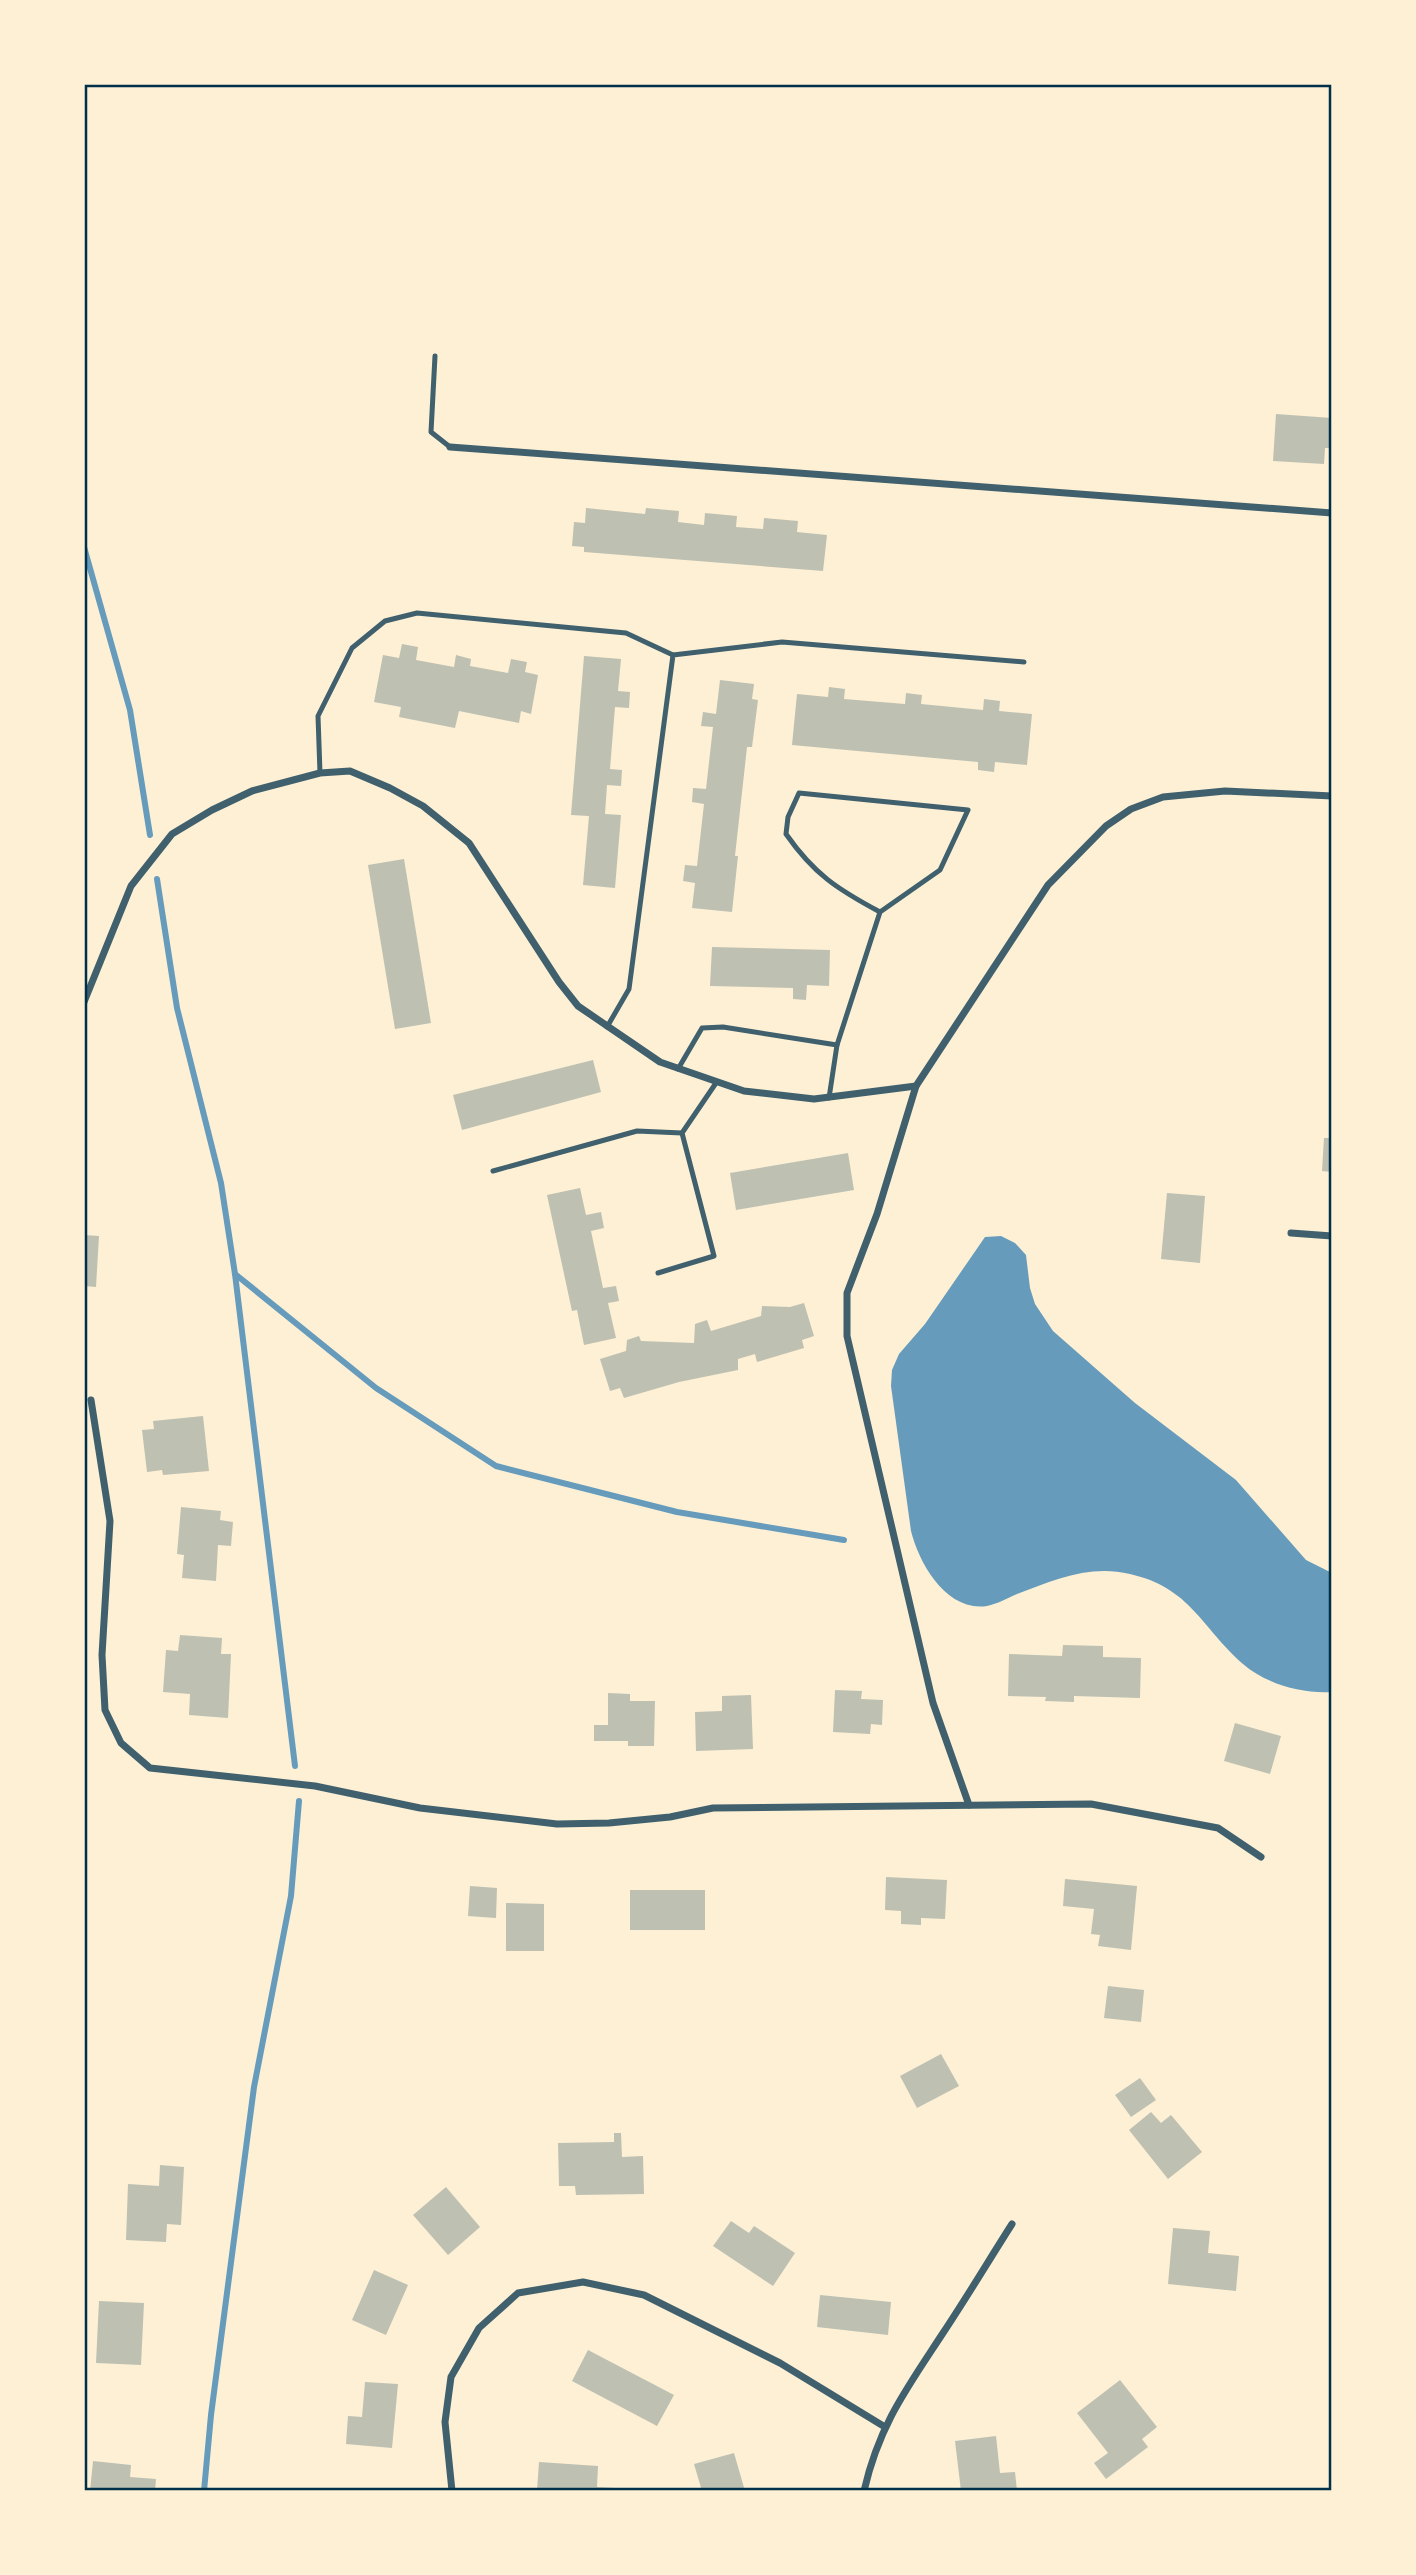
<svg xmlns="http://www.w3.org/2000/svg" width="1416" height="2575" font-family="'Exo 2',sans-serif">
	<style>
		.water { fill: #669bbc }
		.lines { fill: none; stroke-linecap: round; stroke-linejoin: round }
		.stream { stroke: #669bbc; stroke-width: 6 }
		.building { fill: #bec0b2 }
		.service { stroke: #3f606c; stroke-width: 5 }
		.minor { stroke: #3f606c; stroke-width: 7 }
		.neatline { fill: none; stroke: #003049; stroke-width: 2.5 }
	</style>
	<rect width="100%" height="100%" fill="#fdf0d5"/>
	<!-- water -->
	<path class="water" d="M1001 1236 1015 1243 1026 1255 1030 1288 1035 1304 1053 1331 1135 1403 1236 1480 1306 1560 1332 1573V1692C1302 1694 1266 1684 1243 1664 1201 1627 1191 1588 1130 1574 1090 1564 1053 1580 1017 1594 1008 1598 997 1604 987 1606 946 1612 919 1563 911 1531L891 1386 892 1370 899 1354 925 1324 985 1237Z"/>
	<g class="lines">
		<!-- stream -->
		<g class="stream">
			<path d="M84 547 130 710 150 835"/>
			<path d="M157 879 177 1008 221 1183 235 1274 295 1766"/>
			<path d="M235 1274 376 1388 496 1466 677 1512 844 1540"/>
			<path d="M204 2491 211 2415 254 2087 291 1896 299 1801"/>
		</g>
	</g>
	<!-- building -->
	<g class="building">
		<path d="M1276 414 1332 418V448H1325L1324 464 1273 461Z"/>
		<path d="M586 508 645 514 646 508 679 511 678 522 704 525 705 513 737 516 736 527 763 529 764 518 798 521 797 532 827 535 823 571 584 552V547L572 546 574 522 585 523Z"/>
		<path d="M402 644 418 647 416 660 454 667 456 655 471 659 470 666 508 673 511 659 527 662 525 672 538 675 531 714 521 711 519 723 459 711 455 728 399 717 401 707 374 702 383 655 399 658Z"/>
		<path d="M584 656 621 659 618 691 630 692 629 708 615 707 610 769 622 770 621 786 607 785 605 814 621 815 615 888 583 885 589 816 571 815Z"/>
		<path d="M720 680 754 684 752 699 758 700 752 747H747L735 856H738L732 912 692 908 695 883 683 881 685 865 697 866 704 804 692 802 693 788 706 789 713 727 701 726 703 712 716 714Z"/>
		<path d="M829 687 845 689 844 699 905 704 906 693 922 695 921 704 983 710 984 699 1000 701 999 711 1032 714 1027 765 995 762 994 772 978 770V762L792 745 797 694 828 697Z"/>
		<path d="M404 859 431 1023 395 1029 368 865Z"/>
		<path d="M712 947 830 950 829 986 807 985 806 1000 793 999V988L710 986Z"/>
		<path d="M593 1060 601 1092 462 1130 453 1095Z"/>
		<path d="M1324 1138H1332V1172L1322 1171Z"/>
		<path d="M848 1153 854 1190 736 1210 730 1173Z"/>
		<path d="M580 1188 586 1215 601 1212 604 1228 591 1231 603 1288 616 1286 619 1301 608 1303 616 1338 584 1345 577 1310 572 1311 547 1195Z"/>
		<path d="M1167 1193 1205 1196 1200 1263 1161 1259Z"/>
		<path d="M84 1235 99 1236 96 1287 84 1286Z"/>
		<path d="M804 1303 814 1336 802 1340 804 1348 757 1362 755 1354 738 1359V1370L679 1382 624 1398 620 1388 610 1391 600 1359 626 1351 627 1340 639 1336 641 1341 694 1343 695 1324 707 1320 711 1331 761 1316 762 1306 790 1307Z"/>
		<path d="M203 1416 209 1471 163 1475 162 1470 147 1472 142 1430 154 1429 153 1421Z"/>
		<path d="M181 1507 221 1511 220 1520 233 1522 231 1546 218 1545 216 1581 182 1578 184 1555 177 1554Z"/>
		<path d="M180 1635 222 1638 221 1654H231L228 1718 189 1715 190 1694 163 1692 166 1650 178 1651Z"/>
		<path d="M1063 1645 1103 1646V1657L1141 1658 1140 1698 1074 1696V1702L1045 1701 1046 1697 1008 1696 1009 1654 1062 1656Z"/>
		<path d="M835 1690 862 1691 861 1699 883 1700 882 1725 871 1724 870 1734 833 1732Z"/>
		<path d="M608 1693 630 1694V1701H655L654 1746H628V1741H594V1725H608Z"/>
		<path d="M751 1695 753 1749 696 1751 695 1712 722 1711V1696Z"/>
		<path d="M1235 1723 1281 1736 1270 1774 1224 1761Z"/>
		<path d="M886 1877 947 1880 945 1919 921 1918V1925L901 1924V1911L885 1910Z"/>
		<path d="M1065 1879 1137 1886 1131 1950 1098 1946 1100 1935 1091 1934 1094 1909 1063 1906Z"/>
		<path d="M470 1886 497 1888 496 1918 468 1916Z"/>
		<rect x="630" y="1890" width="75" height="40"/>
		<path d="M506 1903 544 1904V1951H506Z"/>
		<path d="M1108 1986 1144 1990 1141 2022 1104 2018Z"/>
		<path d="M941 2054 959 2086 917 2108 900 2076Z"/>
		<path d="M1140 2078 1156 2100 1131 2117 1115 2095Z"/>
		<path d="M1151 2112 1161 2123 1171 2115 1202 2152 1168 2179 1129 2130Z"/>
		<path d="M614 2133H621L622 2157 643 2156 644 2194 576 2195 575 2186H559L558 2143 614 2142Z"/>
		<path d="M160 2165 184 2167 181 2225 167 2224 166 2242 126 2240 128 2184 159 2186Z"/>
		<path d="M446 2187 480 2227 448 2255 413 2215Z"/>
		<path d="M731 2221 749 2233 754 2226 795 2253 773 2286 713 2246Z"/>
		<path d="M1173 2228 1210 2231 1208 2253 1239 2256 1236 2291 1168 2284Z"/>
		<path d="M374 2270 408 2285 386 2335 352 2320Z"/>
		<path d="M820 2295 891 2302 888 2335 817 2327Z"/>
		<path d="M99 2301 144 2303 141 2365 96 2363Z"/>
		<path d="M588 2350 674 2395 657 2426 572 2381Z"/>
		<path d="M1120 2380 1157 2427 1142 2439 1148 2447 1106 2479 1094 2463 1108 2453 1077 2413Z"/>
		<path d="M365 2382 398 2384 392 2448 346 2444 348 2416 362 2417Z"/>
		<path d="M996 2436 1000 2473 1015 2472 1017 2491H961L955 2441Z"/>
		<path d="M734 2453 745 2491H702L694 2464Z"/>
		<path d="M93 2461 131 2465 130 2477 156 2479 155 2491H90Z"/>
		<path d="M539 2462 598 2466 597 2487 616 2488V2491H537Z"/>
	</g>
	<g class="lines">
		<!-- service -->
		<g class="service">
			<path d="M435 356 431 432 450 447"/>
			<path d="M320 773 318 716 352 648 385 621 417 613 626 633 673 655"/>
			<path d="M607 1027 629 989 673 655 782 642 1024 662"/>
			<path d="M678 1069 702 1028 723 1027 837 1045"/>
			<path d="M829 1098 837 1045 880 912 940 870 968 810 799 793 788 817 786 834C814 874 837 889 880 912"/>
			<path d="M493 1171 637 1131 682 1133"/>
			<path d="M658 1273 714 1256 682 1133 716 1083"/>
		</g>
		<!-- minor -->
		<g class="minor">
			<path d="M450 447 1332 513"/>
			<path d="M84 1002 131 886 172 834 212 810 252 791 320 773 350 771 390 788 423 806 469 843 559 982 578 1006 660 1062 744 1091 814 1099 916 1086 1048 885 1106 826 1131 809 1163 797 1225 791 1332 796"/>
			<path d="M916 1086 877 1214 847 1293V1336L933 1703 969 1805"/>
			<path d="M1291 1233 1332 1236"/>
			<path d="M91 1400 110 1521 102 1655 105 1710 121 1743 150 1768 315 1786 420 1808 557 1824 609 1823 670 1817 713 1808 1091 1804 1218 1828 1261 1857"/>
			<path d="M452 2491 445 2422 451 2377 479 2328 518 2293 583 2282 644 2295 780 2363 885 2427"/>
			<path d="M864 2491C879 2425 907 2388 943 2333 967 2297 989 2260 1012 2224"/>
		</g>
	</g>
	<!-- border -->
	<rect width="1416" height="2575" fill="none" stroke="#fdf0d5" stroke-width="172"/>
	<rect x="86" y="86" width="1244" height="2403" class="neatline"/>
</svg>
